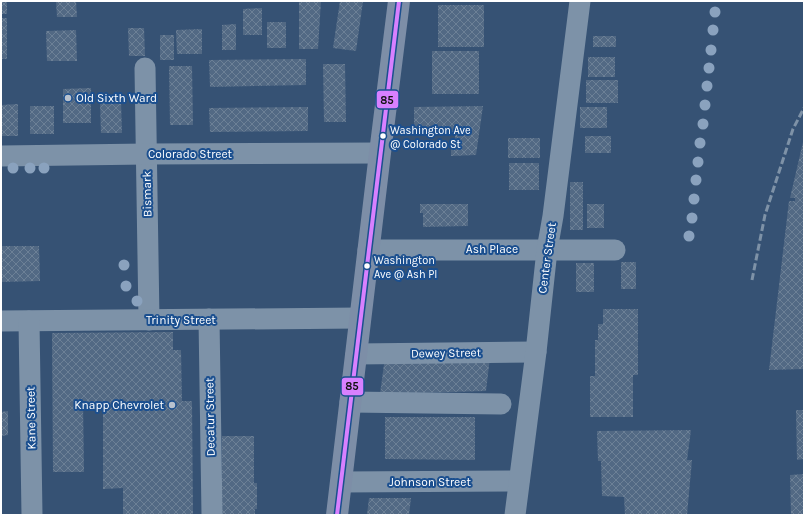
<svg xmlns="http://www.w3.org/2000/svg" width="805" height="516" font-family="Karla,sans-serif">
	<style>
		.building { fill: url(#building-cross-hatch) }
		.lines { fill: none; stroke-linecap: round; stroke-linejoin: round }
		.minor { stroke: #7d92a8; stroke-width: 21 }
		.major { stroke: #7d8ea7; stroke-width: 22 }
		.rail { stroke: #7e92a7; stroke-width: 3; stroke-dasharray: 7 3; stroke-linecap: butt }
		.bus-1-casing { stroke: #1b4f8f; stroke-width: 7 }
		.bus-1 { stroke: #d880ff; stroke-width: 4 }
		.tree { fill: #8aa2be }
		.poi-dot { fill: #b9c2ce; stroke: #1b4f8f; stroke-width: 1.5 }
		.bus-dot { fill: #fff; stroke: #1b4f8f; stroke-width: 1.5 }
		.labels { text-anchor: middle; dominant-baseline: central; stroke-width: 4; stroke-linejoin: round; paint-order: stroke }
		.bus-label { font-size: 11px; fill: #fff; stroke: #1b4f8f; text-anchor: start }
		.poi-label { font-size: 12px; fill: #fff; stroke: #1b4f8f; text-anchor: start }
		.street-label { font-size: 12px; fill: #fff; stroke: #1b4f8f }
		.line-badge { stroke: #1b4f8f; stroke-width: 1.5 }
		.pale-badge-label { font-size: 11px; text-anchor: middle; font-weight: bold; fill: #111 }
	</style>
	<defs>
		<pattern id="building-cross-hatch" width="8" height="8" patternUnits="userSpaceOnUse"><rect width="8" height="8" fill="#526984"/><path d="M0 0l8 8M0 8l8-8" fill="none" stroke="#6c8096"/></pattern>
	</defs>
	<rect width="100%" height="100%" fill="#365274"/>
	<!-- building -->
	<g class="building">
		<rect x="1" y="1" width="6" height="13"/>
		<path d="M56 1H76L77 17H57Z"/>
		<path d="M299 1H321L318 49H299Z"/>
		<path d="M340 1H363L356 51 333 48Z"/>
		<rect x="438" y="5" width="46" height="42"/>
		<path d="M262 8V35H243V9Z"/>
		<rect x="1" y="18" width="6" height="41"/>
		<rect x="267" y="22" width="19" height="26"/>
		<path d="M236 24V50H222V25Z"/>
		<path d="M128 28H144L145 56H129Z"/>
		<path d="M202 29V54H177L176 30Z"/>
		<path d="M76 30 77 61H47L46 31Z"/>
		<rect x="160" y="35" width="14" height="25"/>
		<rect x="593" y="36" width="23" height="11"/>
		<rect x="432" y="51" width="47" height="43"/>
		<rect x="588" y="57" width="27" height="20"/>
		<path d="M306 59V85L210 87 209 60Z"/>
		<path d="M323 64H345L346 122H324Z"/>
		<path d="M169 66H192L193 125H170Z"/>
		<rect x="586" y="80" width="32" height="23"/>
		<path d="M91 88V123H63V89Z"/>
		<path d="M100 102H121L122 133H101Z"/>
		<path d="M18 104V136H1V105Z"/>
		<rect x="30" y="106" width="24" height="28"/>
		<path d="M483 106 476 155 451 156V142H455V132L414 133V107Z"/>
		<path d="M308 107V131L210 132 209 108Z"/>
		<rect x="580" y="107" width="27" height="21"/>
		<rect x="585" y="136" width="26" height="17"/>
		<rect x="508" y="138" width="32" height="20"/>
		<path d="M803 142 804 369 769 370 789 201H795V198H790Z"/>
		<rect x="509" y="163" width="30" height="27"/>
		<rect x="570" y="182" width="13" height="48"/>
		<path d="M420 204H468V226L423 227V213H420Z"/>
		<rect x="587" y="204" width="17" height="24"/>
		<path d="M1 246H39L40 281 1 282Z"/>
		<rect x="621" y="262" width="15" height="27"/>
		<rect x="576" y="263" width="18" height="29"/>
		<path d="M603 309H638V375H633V417H590V376H595V340H598V324H603Z"/>
		<path d="M173 332V350H181L182 401H192L193 515H123V488L103 489V402H83L84 472H53L52 333Z"/>
		<path d="M385 357H490L486 391 380 394Z"/>
		<path d="M796 410H804V459L797 460Z"/>
		<path d="M8 411V435L1 436V412Z"/>
		<path d="M385 417H475V460L385 459Z"/>
		<path d="M691 430 687 460H692L687 515H625L624 497 602 496 601 461H598L597 431Z"/>
		<path d="M222 436H254V483H257V509H255V515H222Z"/>
		<path d="M804 474V515H791L790 475Z"/>
		<path d="M369 498H411L409 515H367Z"/>
	</g>
	<g class="lines">
		<!-- minor -->
		<g class="minor">
			<path d="M145 68 149 320"/>
			<path d="M1 156 147 154 380 153"/>
			<path d="M368 250H615"/>
			<path d="M209 319 212 515"/>
			<path d="M1 321 360 318"/>
			<path d="M29 321 32 515"/>
			<path d="M356 354 536 352"/>
			<path d="M350 402 501 404"/>
			<path d="M341 482 519 481"/>
			<path d="M515 515 536 352 547 250 553 216 580 1"/>
		</g>
		<!-- major -->
		<path class="major" d="M337 515 380 153 399 1"/>
		<!-- rail -->
		<path class="rail" d="M752 280 765 215 793 129 804 108"/>
		<defs>
			<path id="bus-1" d="M337 515 399 1"/>
		</defs>
		<!-- bus-1 casing -->
		<use href="#bus-1" class="bus-1-casing"/>
		<!-- bus-1 -->
		<use href="#bus-1" class="bus-1"/>
	</g>
	<!-- trees -->
	<g class="tree">
		<circle cx="715" cy="12" r="5.5"/>
		<circle cx="713" cy="30" r="5.5"/>
		<circle cx="711" cy="50" r="5.5"/>
		<circle cx="709" cy="68" r="5.5"/>
		<circle cx="707" cy="86" r="5.5"/>
		<circle cx="705" cy="105" r="5.5"/>
		<circle cx="703" cy="124" r="5.5"/>
		<circle cx="700" cy="143" r="5.5"/>
		<circle cx="698" cy="162" r="5.5"/>
		<circle cx="13" cy="168" r="5.5"/>
		<circle cx="30" cy="168" r="5.5"/>
		<circle cx="44" cy="168" r="5.5"/>
		<circle cx="696" cy="180" r="5.5"/>
		<circle cx="694" cy="199" r="5.5"/>
		<circle cx="692" cy="218" r="5.5"/>
		<circle cx="689" cy="236" r="5.5"/>
		<circle cx="124" cy="265" r="5.5"/>
		<circle cx="126" cy="286" r="5.5"/>
		<circle cx="137" cy="301" r="5.5"/>
	</g>
	<!-- markers -->
	<g class="poi-dot">
		<circle cx="68" cy="98" r="4"/>
		<circle cx="172" cy="405" r="4"/>
	</g>
	<g class="bus-dot">
		<circle cx="383" cy="136" r="3.5"/>
		<circle cx="367" cy="266" r="3.5"/>
	</g>
	<g class="labels">
		<!-- bus labels -->
		<g class="bus-label">
			<text x="390" y="130">Washington Ave<tspan x="390" dy="14">@ Colorado St</tspan></text>
			<text x="374" y="260">Washington<tspan x="374" dy="14">Ave @ Ash Pl</tspan></text>
		</g>
		<!-- poi labels -->
		<g class="poi-label">
			<text x="76" y="98">Old Sixth Ward</text>
			<text x="164" y="405" text-anchor="end">Knapp Chevrolet</text>
		</g>
		<!-- street labels -->
		<g class="street-label">
			<text x="190" y="154">Colorado Street</text>
			<text transform="translate(147 194) rotate(-91)">Bismark</text>
			<text x="492" y="249">Ash Place</text>
			<text transform="translate(547 258) rotate(-82)">Center Street</text>
			<text x="181" y="320">Trinity Street</text>
			<text transform="translate(446 353) rotate(-1)">Dewey Street</text>
			<text transform="translate(210 417) rotate(-91)">Decatur Street</text>
			<text transform="translate(31 418) rotate(-91)">Kane Street</text>
			<text x="430" y="482">Johnson Street</text>
		</g>
	</g>
	<g class="line-badge">
		<rect x="376" y="90" width="23" height="19" rx="4" fill="#d880ff"/>
		<rect x="341" y="377" width="23" height="19" rx="4" fill="#d880ff"/>
	</g>
	<g class="pale-badge-label">
		<text x="387" y="104">85</text>
		<text x="352" y="390">85</text>
	</g>
	<!-- border -->
	<rect width="805" height="516" fill="none" stroke="#ffffff" stroke-width="4"/>
</svg>
